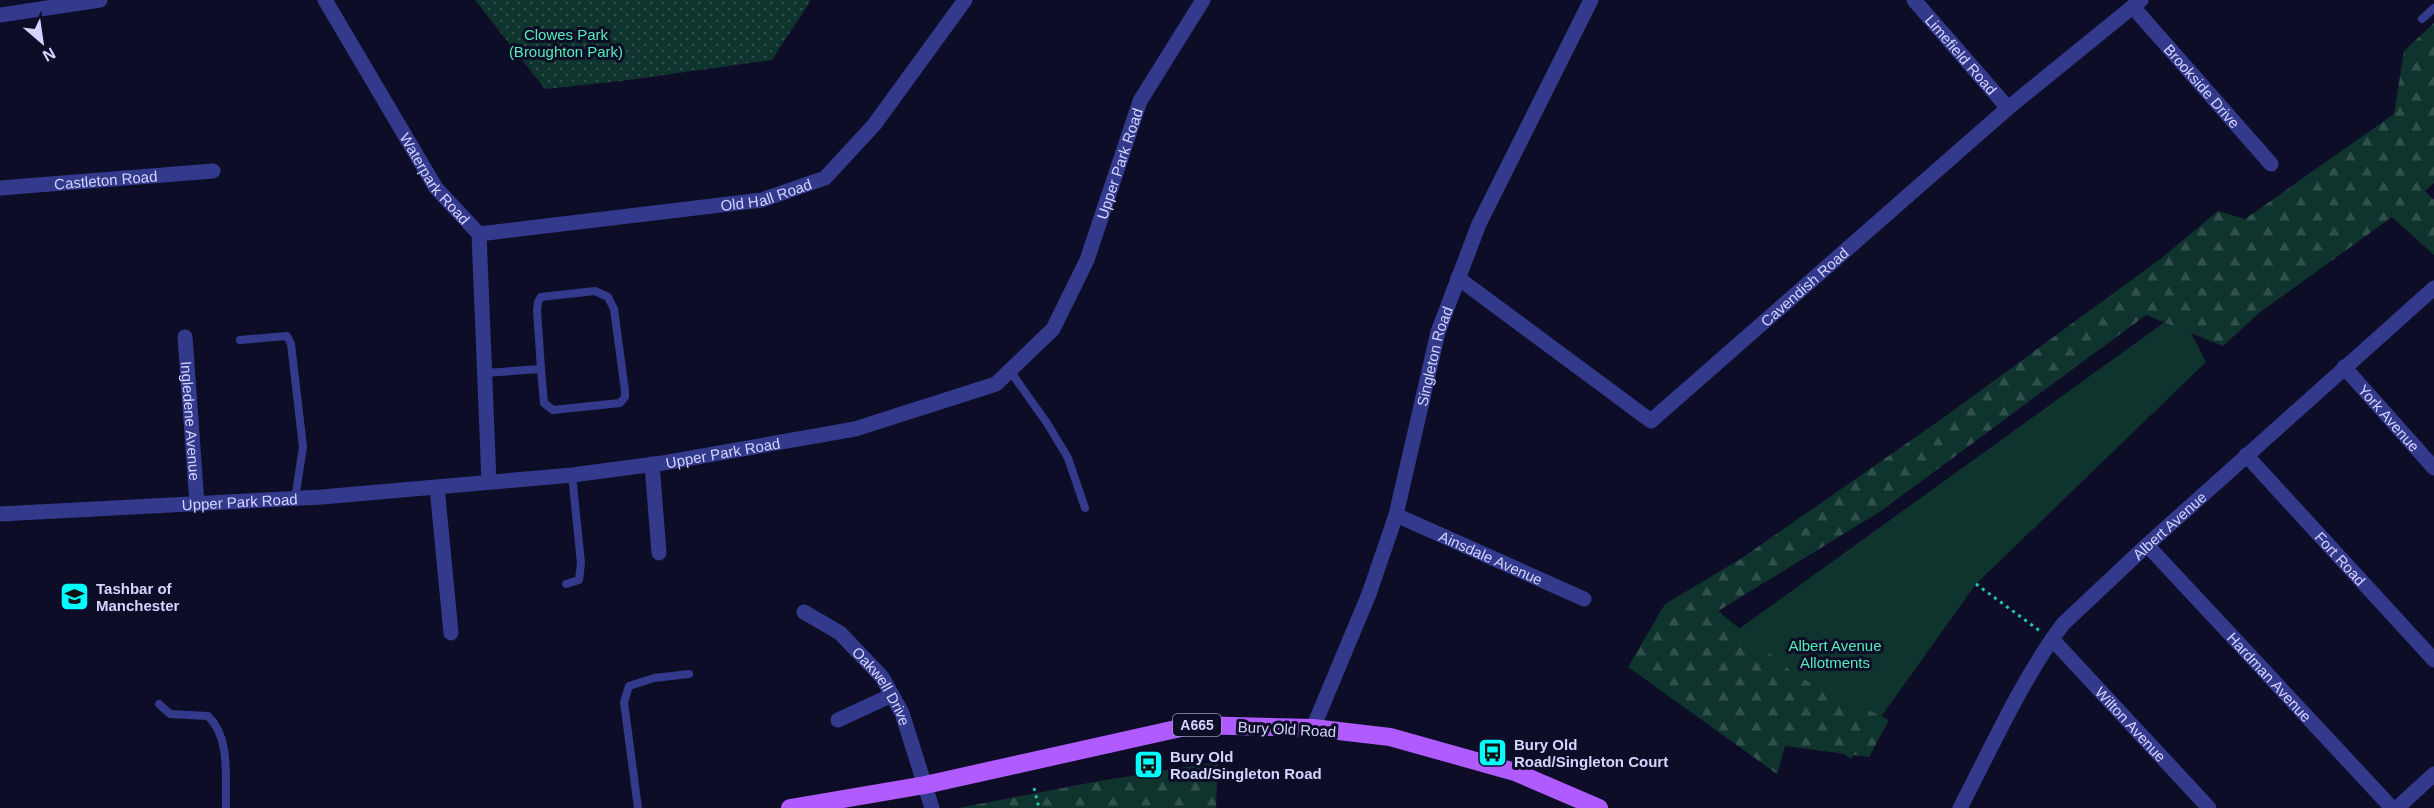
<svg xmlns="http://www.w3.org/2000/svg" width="2434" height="808" font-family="Helvetica,sans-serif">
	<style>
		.green { fill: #0f332d }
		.forest { fill: url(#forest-firs) }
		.park { fill: url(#park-dots) }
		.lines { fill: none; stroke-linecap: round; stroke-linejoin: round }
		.path { stroke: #22c5a9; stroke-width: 3; stroke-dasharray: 3 4.5; stroke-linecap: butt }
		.lane { stroke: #333a8c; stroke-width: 8 }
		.street { stroke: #333a8c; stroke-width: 15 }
		.primary { stroke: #af5bff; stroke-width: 18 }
		.labels { text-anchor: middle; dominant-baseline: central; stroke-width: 6; stroke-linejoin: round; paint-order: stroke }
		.shield { fill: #0e0d28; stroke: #9998be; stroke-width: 1.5 }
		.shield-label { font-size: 14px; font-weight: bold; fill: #d4d4ff }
		.park-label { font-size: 15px; fill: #53ecb4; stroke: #0e0d28 }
		.street-label { font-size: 15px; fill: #d4d4ff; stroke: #0e0d28 }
		.poi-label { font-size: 15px; font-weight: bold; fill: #d4d4ff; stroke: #0e0d28; text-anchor: start }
	</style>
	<defs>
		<pattern id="forest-firs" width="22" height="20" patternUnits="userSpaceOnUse" patternTransform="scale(1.5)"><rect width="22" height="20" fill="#0f332d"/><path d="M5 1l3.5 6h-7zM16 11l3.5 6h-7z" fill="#31504c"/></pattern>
		<pattern id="park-dots" width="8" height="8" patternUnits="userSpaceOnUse" patternTransform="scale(1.5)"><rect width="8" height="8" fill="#0f332d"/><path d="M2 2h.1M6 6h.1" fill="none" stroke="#31504c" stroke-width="1.8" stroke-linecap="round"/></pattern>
	</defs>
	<rect width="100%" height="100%" fill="#0e0d28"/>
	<!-- green -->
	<path class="green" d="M2180 311 2206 362 1976 584 1851 759 1707 652Z"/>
	<!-- forest -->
	<g class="forest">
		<path d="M2434 23V183L2425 191 2434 200V255L2392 217 2259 313 2223 346 2146 315 1881 511 1718 611 1797 676 1889 720 1869 757 1785 746 1777 774 1628 667 1665 604 1739 560 1943 418 2163 257 2218 211 2245 219 2394 114 2404 51Z"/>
		<path d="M1218 762 1216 808H958L1099 781Z"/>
	</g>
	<!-- park -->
	<path class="park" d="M475 0H811L772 60 621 81 545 89Z"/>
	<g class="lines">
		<!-- path -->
		<g class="path">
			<path d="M1976 584 2040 631"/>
			<path d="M1034 788 1039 808"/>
		</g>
		<!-- lane -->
		<g class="lane">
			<path d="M2422 19 2434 8"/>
			<path d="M240 340 287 336 291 344 303 447 295 499"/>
			<path d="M1010 371 1047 423 1068 458 1085 508"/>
			<path d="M485 373 541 369 544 403 553 410 620 403 625 397V391L614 309 608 297 595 291 541 297 538 302 537 310 541 369"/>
			<path d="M566 584 579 580 581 563 572 475"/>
			<path d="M159 704 170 714 208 716C231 738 225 778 226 808"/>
			<path d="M638 808 624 702 629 686 654 678 689 674"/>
		</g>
		<!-- street -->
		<g class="street">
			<path id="s1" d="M325 0 436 188 479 234 489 482"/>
			<path id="s2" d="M1914 0 2008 108"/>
			<path id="s3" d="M2133 7 2271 164"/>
			<path d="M0 15 100 0"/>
			<path id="s4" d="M0 188 213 171"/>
			<path id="s5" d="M479 234 762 200 825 178 874 125 965 0"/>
			<path id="s6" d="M1458 278 1651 421 2008 108 2141 0"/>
			<path id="s7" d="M185 337 197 504"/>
			<path id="s8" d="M2344 367 2434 468"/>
			<path id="s9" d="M2246 455 2434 660"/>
			<path d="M652 464 659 553"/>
			<path d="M437 487 451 633"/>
			<path id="s10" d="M0 514 322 497 572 475 663 463 855 429 996 384 1053 329 1087 260 1140 101 1203 0"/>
			<path id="s11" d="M1396 515 1584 599"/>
			<path id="s12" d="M2147 545 2392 808"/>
			<path id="s13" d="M804 612 840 633 882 677 902 713 932 808"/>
			<path id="s14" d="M2052 639 2209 808"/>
			<path d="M838 720 892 695"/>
			<path id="s15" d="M1313 728 1369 594 1396 515 1438 332 1452 295 1479 224 1591 0"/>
			<path id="s16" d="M1960 808C1991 749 2023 677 2063 624L2147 545 2434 288"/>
			<path d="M2397 808 2434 774"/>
		</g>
		<!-- primary -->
		<path class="primary" d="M790 808 925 785 1194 725 1313 728 1390 737 1515 772 1599 808"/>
	</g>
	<!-- icons -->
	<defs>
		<symbol id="school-square" viewBox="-11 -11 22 22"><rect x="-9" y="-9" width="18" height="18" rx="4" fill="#00fffc" stroke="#0e0d28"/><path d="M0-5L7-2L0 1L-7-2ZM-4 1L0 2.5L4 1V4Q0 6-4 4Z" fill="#111"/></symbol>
		<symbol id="bus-square" viewBox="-11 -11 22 22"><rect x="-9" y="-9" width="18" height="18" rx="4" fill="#00fffc" stroke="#0e0d28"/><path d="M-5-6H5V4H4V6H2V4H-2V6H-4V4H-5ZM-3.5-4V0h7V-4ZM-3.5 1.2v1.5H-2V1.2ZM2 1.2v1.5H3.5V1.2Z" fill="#111"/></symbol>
	</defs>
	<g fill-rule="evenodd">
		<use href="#school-square" x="58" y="580" width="33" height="33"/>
		<use href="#bus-square" x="1476" y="736" width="33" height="33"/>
		<use href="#bus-square" x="1132" y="748" width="33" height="33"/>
	</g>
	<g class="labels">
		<!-- shield labels -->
		<rect class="shield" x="1173" y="714" width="48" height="22" rx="4.5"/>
		<g class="shield-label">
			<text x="1197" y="725">A665</text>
		</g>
		<!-- park labels -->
		<g class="park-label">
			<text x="566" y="34">Clowes Park<tspan x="566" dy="17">(Broughton Park)</tspan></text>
			<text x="1835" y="645">Albert Avenue<tspan x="1835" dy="17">Allotments</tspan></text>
		</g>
		<!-- street labels -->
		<g class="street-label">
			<text stroke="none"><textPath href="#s2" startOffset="72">Limefield Road</textPath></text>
			<text stroke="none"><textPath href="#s3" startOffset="105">Brookside Drive</textPath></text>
			<text stroke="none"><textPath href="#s10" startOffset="1266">Upper Park Road</textPath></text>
			<text stroke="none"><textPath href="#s1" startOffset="210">Waterpark Road</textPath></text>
			<text stroke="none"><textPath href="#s4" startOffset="106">Castleton Road</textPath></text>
			<text stroke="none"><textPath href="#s5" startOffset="290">Old Hall Road</textPath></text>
			<text stroke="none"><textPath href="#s6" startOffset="444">Cavendish Road</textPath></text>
			<text stroke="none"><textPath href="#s15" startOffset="392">Singleton Road</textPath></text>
			<text stroke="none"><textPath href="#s8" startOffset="68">York Avenue</textPath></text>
			<text stroke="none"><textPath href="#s7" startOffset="84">Ingledene Avenue</textPath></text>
			<text stroke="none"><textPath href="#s10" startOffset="726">Upper Park Road</textPath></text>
			<text stroke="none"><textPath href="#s10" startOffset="240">Upper Park Road</textPath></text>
			<text stroke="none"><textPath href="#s16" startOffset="356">Albert Avenue</textPath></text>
			<text stroke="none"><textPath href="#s11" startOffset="104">Ainsdale Avenue</textPath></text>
			<text stroke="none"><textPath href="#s9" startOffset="140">Fort Road</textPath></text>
			<text stroke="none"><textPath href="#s12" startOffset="180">Hardman Avenue</textPath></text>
			<text stroke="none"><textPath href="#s13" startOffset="110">Oakwell Drive</textPath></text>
			<text stroke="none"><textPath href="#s14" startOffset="116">Wilton Avenue</textPath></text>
			<text transform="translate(1287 729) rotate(3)">Bury Old Road</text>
		</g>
		<!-- poi labels -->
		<g class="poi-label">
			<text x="96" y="588">Tashbar of<tspan x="96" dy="17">Manchester</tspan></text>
			<text x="1514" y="744">Bury Old<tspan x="1514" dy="17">Road/Singleton Court</tspan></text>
			<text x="1170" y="756">Bury Old<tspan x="1170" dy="17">Road/Singleton Road</tspan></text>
		</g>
	</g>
	<!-- north arrow -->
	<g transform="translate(42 42) rotate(151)" stroke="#0e0d28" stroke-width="4.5" paint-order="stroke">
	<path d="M0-4.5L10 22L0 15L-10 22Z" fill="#d4d4ff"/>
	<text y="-9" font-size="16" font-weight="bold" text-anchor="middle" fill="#d4d4ff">N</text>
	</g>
</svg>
